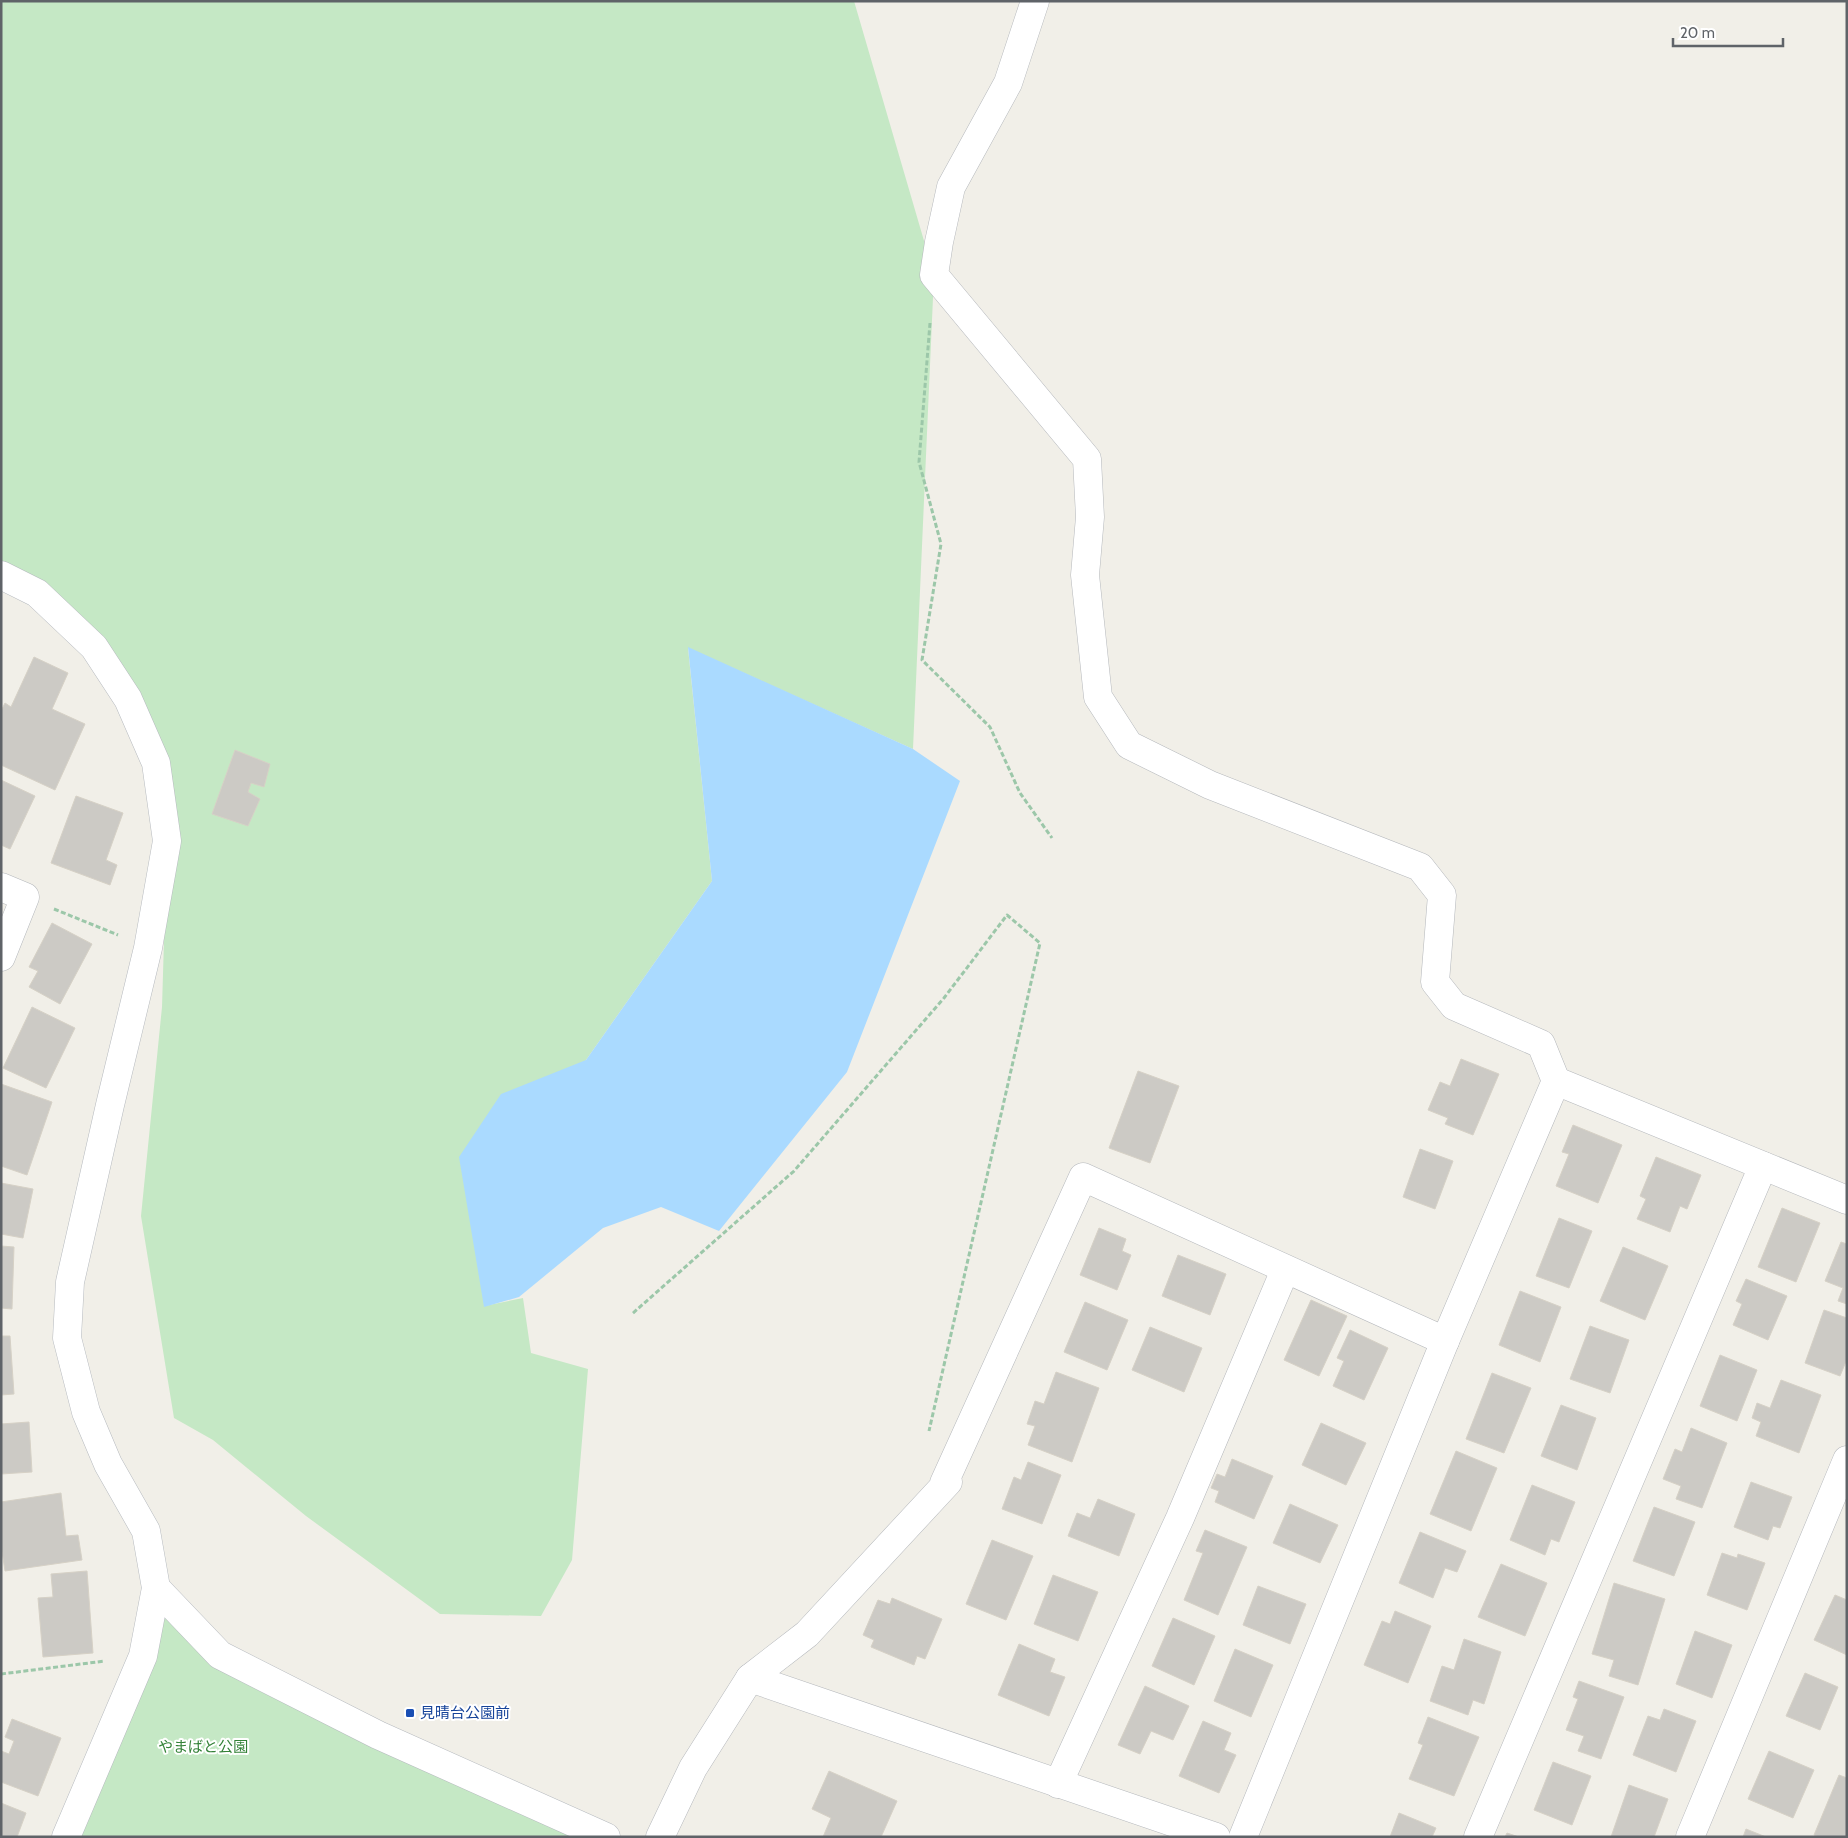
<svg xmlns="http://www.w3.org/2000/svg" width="1848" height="1838" font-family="Cabin,'Noto Sans JP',sans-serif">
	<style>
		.green { fill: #c5e8c5 }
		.water { fill: #aadaff }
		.building { fill: #cccac5; stroke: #d6d1c6 }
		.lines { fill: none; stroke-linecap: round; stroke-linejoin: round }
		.street-casing { stroke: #b5b8bc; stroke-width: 29 }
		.secondary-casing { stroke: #b6babf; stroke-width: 29 }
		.path { stroke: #9cc7a9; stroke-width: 3; stroke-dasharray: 5 2.5; stroke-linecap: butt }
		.street { stroke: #fff; stroke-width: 28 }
		.secondary { stroke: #fff; stroke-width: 28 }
		.transit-dot { fill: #1a4fb4; stroke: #fff; stroke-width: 2 }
		.labels { text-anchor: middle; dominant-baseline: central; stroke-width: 4; stroke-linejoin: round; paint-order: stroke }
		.transit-label { font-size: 15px; fill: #164399; stroke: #fff; text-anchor: start }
		.park-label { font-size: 15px; fill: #348238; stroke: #fff }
	</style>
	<rect width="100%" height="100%" fill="#f1efe8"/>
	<!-- green -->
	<g class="green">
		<path d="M1 1H854L934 275 913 749 688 648 712 881 586 1060 484 1306 523 1298 531 1353 588 1369 572 1560 541 1616 440 1614 306 1516 213 1440 174 1418 141 1216 162 1007 167 841 128 699 1 569Z"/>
		<path d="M156 1588 220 1655 606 1837H66Z"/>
	</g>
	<!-- water -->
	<path class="water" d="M688 647 913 749 960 781 847 1072 719 1231 661 1207 603 1228 519 1297 484 1307 459 1157 501 1094 586 1060 712 881Z"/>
	<!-- building -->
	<g class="building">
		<path d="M34 657 68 673 52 709 85 724 55 790 1 765V711L5 703 11 707Z"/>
		<path d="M235 750 270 764 264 787 251 783 248 792 260 799 248 826 212 814Z"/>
		<path d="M1 780 35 796 10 849 1 845Z"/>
		<path d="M76 796 123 813 106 860 117 865 110 885 51 863Z"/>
		<path d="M52 923 92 944 60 1004 29 987 38 971 29 967Z"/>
		<path d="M32 1007 75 1028 46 1088 3 1068Z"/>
		<path d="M1461 1059 1499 1074 1473 1135 1445 1124 1448 1118 1428 1110 1440 1082 1450 1086Z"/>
		<path d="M1138 1071 1179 1086 1150 1163 1109 1148Z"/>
		<path d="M1 1084 52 1102 27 1175 1 1166Z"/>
		<path d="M1573 1125 1622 1145 1598 1203 1556 1186 1569 1154 1562 1152Z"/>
		<path d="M1420 1149 1453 1161 1435 1209 1403 1197Z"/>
		<path d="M1656 1157 1701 1175 1687 1209 1680 1206 1670 1232 1637 1219 1646 1199 1640 1196Z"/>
		<path d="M1 1183 33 1189 23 1238 1 1234Z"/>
		<path d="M1782 1208 1820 1223 1796 1282 1758 1267Z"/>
		<path d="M1559 1218 1592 1231 1569 1288 1536 1276Z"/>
		<path d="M1099 1228 1126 1239 1122 1251 1131 1255 1117 1290 1080 1275Z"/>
		<path d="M1841 1242 1847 1244V1304L1838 1301 1843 1288 1825 1281Z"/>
		<path d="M1 1246 14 1247 12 1309 1 1308Z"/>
		<path d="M1623 1247 1668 1266 1645 1320 1600 1301Z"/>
		<path d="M1178 1255 1226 1274 1210 1315 1162 1296Z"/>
		<path d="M1746 1279 1787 1296 1768 1340 1733 1325 1742 1304 1736 1301Z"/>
		<path d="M1520 1291 1561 1307 1540 1362 1499 1345Z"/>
		<path d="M1311 1300 1347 1316 1319 1376 1284 1360Z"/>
		<path d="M1085 1302 1128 1320 1107 1370 1064 1352Z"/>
		<path d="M1824 1310 1847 1318V1359L1840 1376 1805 1363Z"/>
		<path d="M1590 1326 1629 1340 1610 1393 1570 1379Z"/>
		<path d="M1150 1327 1202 1348 1184 1392 1132 1370Z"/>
		<path d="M1350 1330 1388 1348 1364 1400 1333 1386 1344 1361 1337 1358Z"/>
		<path d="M1 1336H10L14 1394 1 1395Z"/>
		<path d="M1720 1355 1757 1370 1737 1421 1700 1406Z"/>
		<path d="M1056 1372 1099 1388 1072 1462 1028 1445 1035 1426 1027 1424 1035 1401 1044 1404Z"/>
		<path d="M1492 1373 1531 1388 1504 1453 1466 1439Z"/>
		<path d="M1781 1380 1821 1395 1799 1453 1756 1436 1761 1422 1752 1418 1757 1403 1770 1408Z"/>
		<path d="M1561 1405 1596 1418 1577 1470 1541 1456Z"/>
		<path d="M29 1422 32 1472 1 1474V1424Z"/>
		<path d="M1321 1423 1366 1443 1346 1485 1302 1465Z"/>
		<path d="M1691 1428 1727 1443 1702 1508 1676 1499 1681 1486 1663 1479 1675 1449 1682 1452Z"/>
		<path d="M1456 1451 1497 1468 1471 1531 1430 1514Z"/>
		<path d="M1232 1459 1273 1476 1254 1519 1215 1502 1219 1491 1211 1488 1217 1474 1225 1477Z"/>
		<path d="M1028 1462 1061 1475 1042 1524 1002 1509 1014 1477 1021 1480Z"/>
		<path d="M1751 1482 1792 1497 1780 1528 1773 1526 1768 1540 1734 1527Z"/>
		<path d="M1532 1485 1575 1502 1559 1542 1551 1539 1545 1555 1510 1540Z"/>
		<path d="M61 1493 66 1536 78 1535 82 1560 5 1571 1 1545V1502Z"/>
		<path d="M1098 1499 1135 1514 1119 1556 1068 1536 1077 1513 1090 1518Z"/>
		<path d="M1290 1504 1338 1525 1320 1563 1273 1543Z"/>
		<path d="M1654 1507 1695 1522 1674 1576 1633 1561Z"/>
		<path d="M1205 1530 1247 1547 1218 1615 1184 1600 1203 1553 1196 1551Z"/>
		<path d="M1420 1532 1466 1551 1457 1572 1445 1568 1433 1598 1399 1583Z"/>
		<path d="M992 1540 1033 1556 1006 1620 966 1604Z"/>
		<path d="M1722 1553 1737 1558 1738 1554 1765 1563 1747 1610 1707 1595Z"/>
		<path d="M1501 1564 1547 1583 1525 1636 1478 1617Z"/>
		<path d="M87 1571 93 1653 43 1657 38 1598 53 1597 51 1574Z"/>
		<path d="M1053 1575 1098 1592 1078 1641 1034 1624Z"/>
		<path d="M1614 1583 1665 1599 1638 1685 1609 1676 1614 1660 1592 1654Z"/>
		<path d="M1258 1586 1306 1604 1290 1644 1243 1625Z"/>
		<path d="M1835 1595 1847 1600V1655L1814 1640Z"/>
		<path d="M892 1598 942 1619 925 1659 917 1656 914 1665 871 1647 874 1640 863 1635 878 1600 890 1604Z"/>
		<path d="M1395 1611 1431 1626 1408 1683 1364 1665 1382 1621 1390 1624Z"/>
		<path d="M1173 1618 1215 1636 1194 1685 1152 1666Z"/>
		<path d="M1695 1631 1732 1645 1712 1698 1676 1684Z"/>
		<path d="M1464 1639 1501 1652 1484 1704 1473 1700 1468 1715 1430 1701 1442 1666 1454 1670Z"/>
		<path d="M1019 1644 1055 1659 1050 1672 1065 1677 1049 1716 998 1695Z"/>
		<path d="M1235 1649 1273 1665 1251 1717 1214 1701Z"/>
		<path d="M1805 1673 1838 1687 1820 1730 1786 1716Z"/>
		<path d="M1579 1681 1624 1697 1601 1759 1578 1751 1584 1736 1566 1730 1578 1699 1573 1697Z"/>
		<path d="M1145 1686 1189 1706 1173 1740 1151 1731 1140 1754 1118 1745Z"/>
		<path d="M1664 1709 1696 1721 1676 1772 1633 1755 1648 1716 1660 1720Z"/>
		<path d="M1428 1717 1479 1737 1454 1796 1409 1779 1423 1745 1418 1743Z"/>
		<path d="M12 1719 61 1738 38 1796 1 1782V1751L9 1754 14 1741 5 1737Z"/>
		<path d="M1203 1721 1231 1733 1224 1750 1236 1755 1219 1793 1179 1776Z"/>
		<path d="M1769 1751 1814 1770 1793 1818 1748 1799Z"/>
		<path d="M1553 1762 1591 1776 1572 1825 1534 1810Z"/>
		<path d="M829 1771 897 1801 881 1837H823L831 1818 812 1809Z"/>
		<path d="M1839 1775 1847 1778V1837H1819L1814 1835Z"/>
		<path d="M1629 1785 1668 1799 1654 1837H1611Z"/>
		<path d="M1 1803 26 1813 17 1837H1Z"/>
		<path d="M1399 1813 1436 1828 1432 1837H1390Z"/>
		<path d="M1746 1829 1766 1837H1743Z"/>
		<path d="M1507 1833 1519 1837H1505Z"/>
	</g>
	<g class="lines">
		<defs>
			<g id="street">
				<path d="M1 887 25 897 1 957"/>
				<path d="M1556 1081 1847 1200"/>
				<path d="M750 1678 1216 1837"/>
				<path d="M1058 1784 1180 1518 1285 1270"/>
				<path d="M660 1837 693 1768 750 1678 807 1634 948 1482 944 1483 1083 1177 1445 1341 1556 1081 1541 1044 1454 1006 1435 982 1442 895 1420 867 1210 785 1129 745 1098 697 1085 575 1090 517 1087 459 934 275 939 242 951 187 1008 83 1035 1"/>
				<path d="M1243 1837 1445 1341"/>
				<path d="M1478 1837 1763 1166"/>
				<path d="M1690 1837 1847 1460"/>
			</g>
			<g id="secondary">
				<path d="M1 575 37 593 94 647 128 699 156 763 167 841 148 948 110 1105 70 1282 67 1338 86 1412 108 1464 146 1531 156 1588 143 1656 66 1837"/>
				<path d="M156 1588 220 1655 378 1735 606 1837"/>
			</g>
		</defs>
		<!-- street casing -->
		<use href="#street" class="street-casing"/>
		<!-- secondary casing -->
		<use href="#secondary" class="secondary-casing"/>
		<!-- path -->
		<g class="path">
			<path d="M930 323 919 462 941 544 922 660 990 727 1020 793 1052 838"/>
			<path d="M54 909 118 935"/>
			<path d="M633 1313 794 1171 944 998 1007 915 1040 943 929 1431"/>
			<path d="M1 1674 105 1661"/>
		</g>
		<!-- street -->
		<use href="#street" class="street"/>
		<!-- secondary -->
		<use href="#secondary" class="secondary"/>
	</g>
	<!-- markers -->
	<rect class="transit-dot" x="405" y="1708" width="10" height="10" rx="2.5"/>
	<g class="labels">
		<!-- transit labels -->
		<g class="transit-label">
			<text x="420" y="1713">見晴台公園前</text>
		</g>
		<!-- park labels -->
		<g class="park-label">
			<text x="203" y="1747">やまばと公園</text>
		</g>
	</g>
	<!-- border -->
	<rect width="1848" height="1838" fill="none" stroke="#5f6368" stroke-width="5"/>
	<!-- scale -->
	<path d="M1673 38v8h110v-8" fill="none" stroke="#5f6368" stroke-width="2.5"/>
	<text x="1680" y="38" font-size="15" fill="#5f6368" stroke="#ffffff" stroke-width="4" paint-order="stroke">20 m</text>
</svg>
